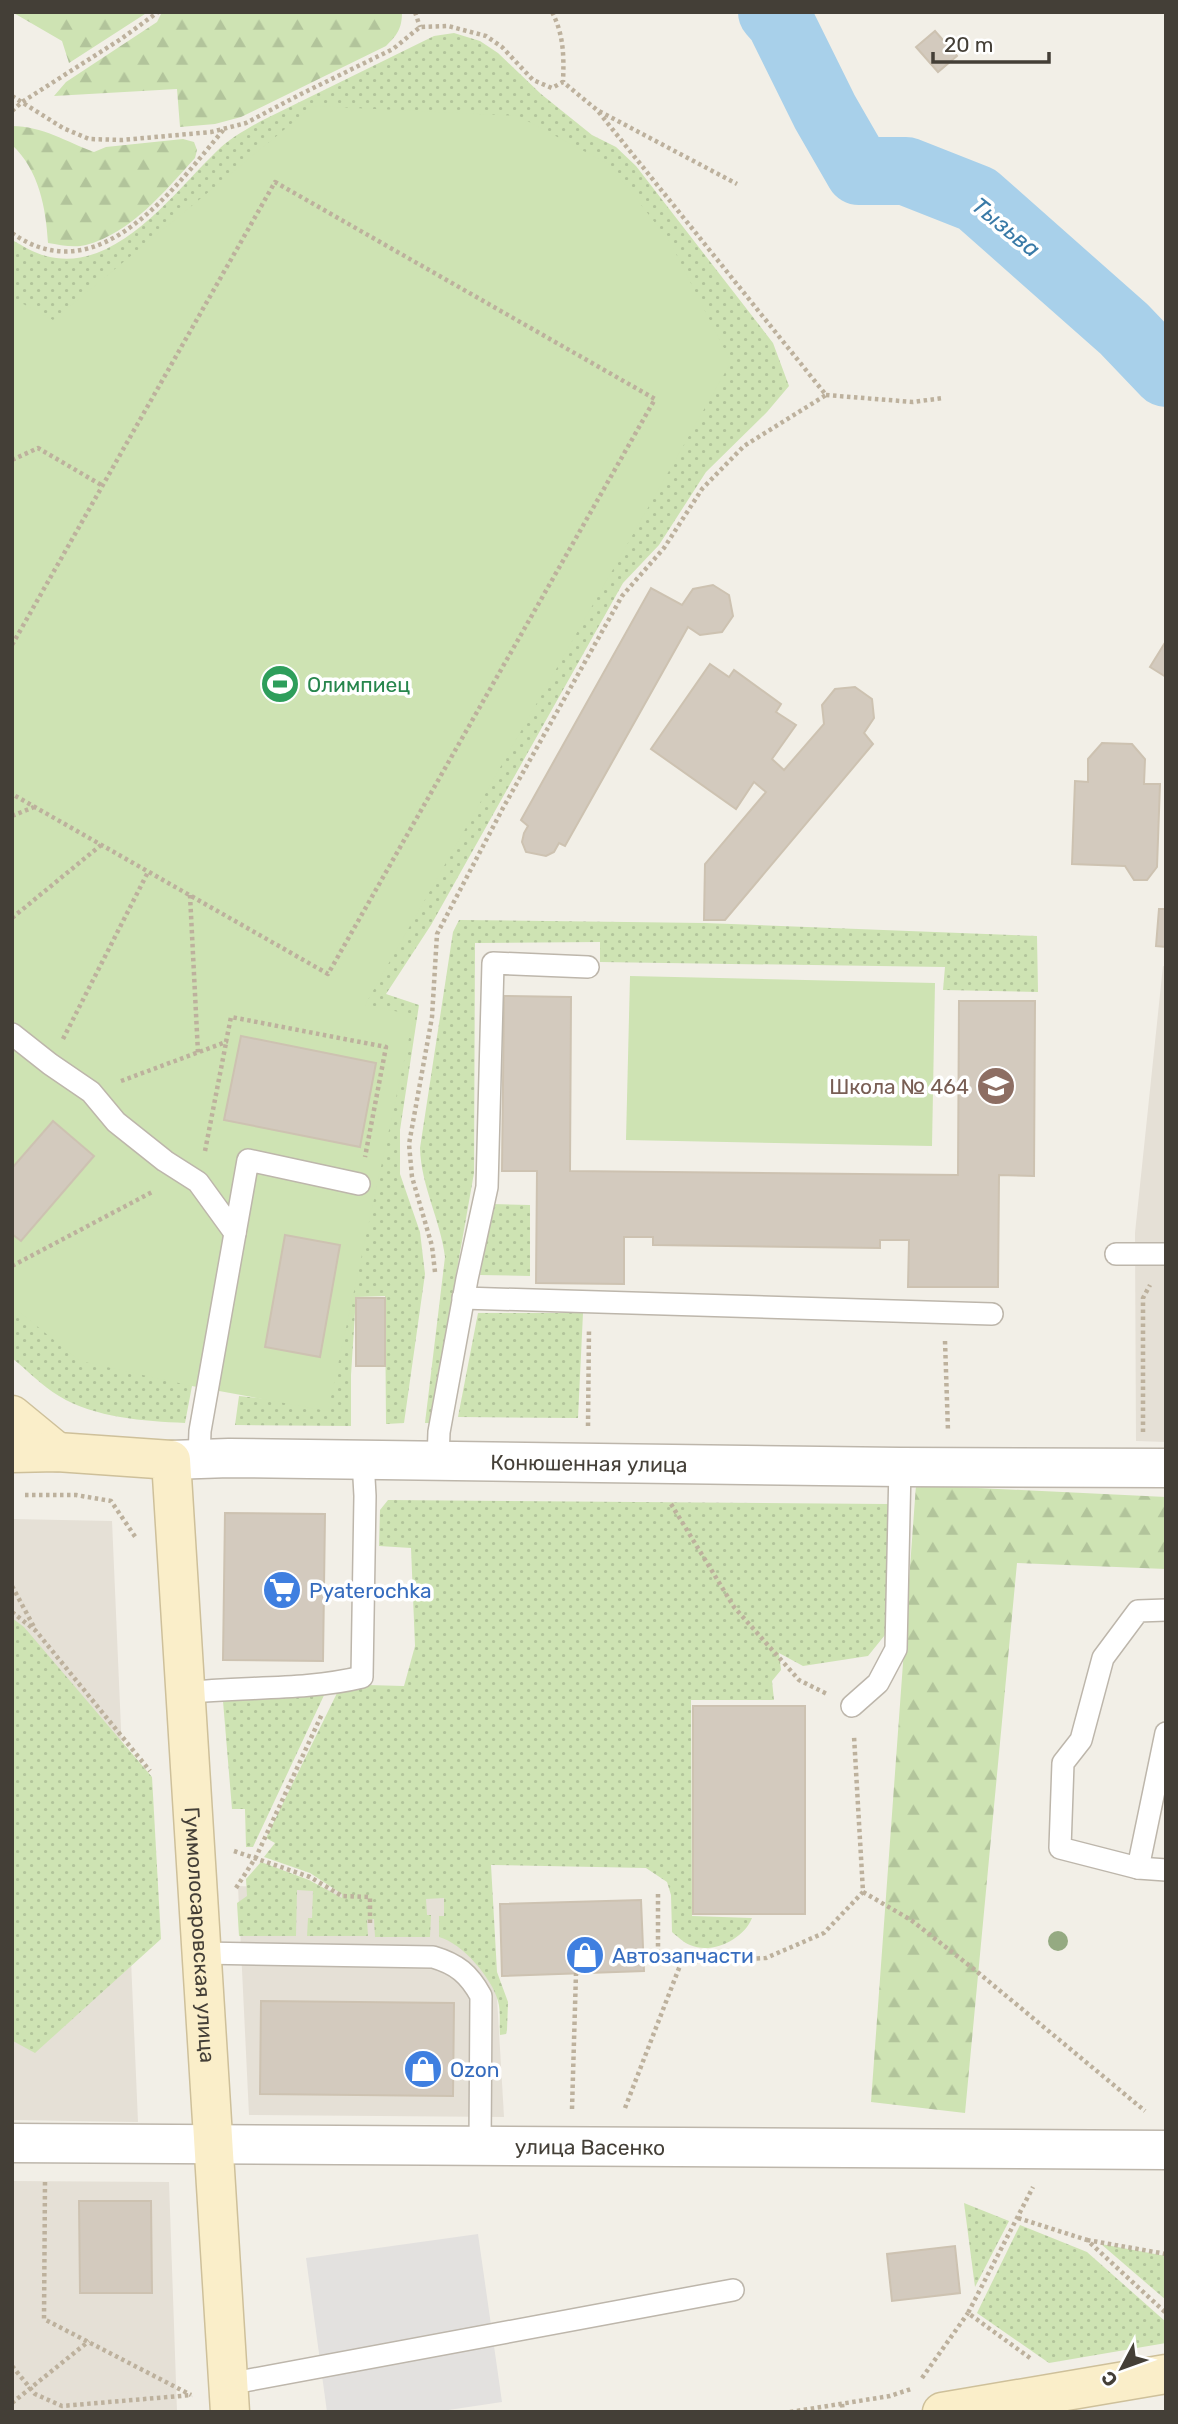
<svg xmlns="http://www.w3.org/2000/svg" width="1178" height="2424" font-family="Rubik,sans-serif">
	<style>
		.residential { fill: #e5e0d6 }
		.grass { fill: url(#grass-dots) }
		.forest { fill: url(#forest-firs) }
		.garden { fill: #cee3b3 }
		.parking { fill: #e3e1df }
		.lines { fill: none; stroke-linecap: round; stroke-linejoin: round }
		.river { stroke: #a8d0ea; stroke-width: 68 }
		.building { fill: #d3cabe; stroke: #cdc2b1; stroke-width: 2 }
		.lane-casing { stroke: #bdb6ab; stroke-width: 24 }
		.street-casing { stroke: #bdb6ab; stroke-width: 41 }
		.secondary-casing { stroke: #cec09a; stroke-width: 41 }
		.path { stroke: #bdb19d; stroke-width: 4.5; stroke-dasharray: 3.5 3.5; stroke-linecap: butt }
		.lane { stroke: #fff; stroke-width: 21 }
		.street { stroke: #fff; stroke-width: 38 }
		.secondary { stroke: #faeec9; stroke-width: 38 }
		.tree { fill: #95aa82 }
		.labels { text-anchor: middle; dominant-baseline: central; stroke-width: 7; stroke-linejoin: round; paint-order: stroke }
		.leisure-label { font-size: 21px; fill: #27864d; stroke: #fff; text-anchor: start }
		.education-label { font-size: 21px; fill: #785e54; stroke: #fff; text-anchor: end }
		.street-label { font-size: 21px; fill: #443f37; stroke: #fff }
		.shop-label { font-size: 21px; fill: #366cbe; stroke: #fff; text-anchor: start }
		.water-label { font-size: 23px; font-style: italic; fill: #397aa7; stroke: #fff }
	</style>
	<defs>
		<pattern id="grass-dots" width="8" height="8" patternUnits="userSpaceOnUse" patternTransform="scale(1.75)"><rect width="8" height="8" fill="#cee3b3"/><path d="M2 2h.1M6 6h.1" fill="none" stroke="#b2c49b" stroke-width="1.8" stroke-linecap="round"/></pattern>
		<pattern id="forest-firs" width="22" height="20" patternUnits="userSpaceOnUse" patternTransform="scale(1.75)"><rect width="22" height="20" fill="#cee3b3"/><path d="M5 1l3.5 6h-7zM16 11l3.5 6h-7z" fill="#b2c49b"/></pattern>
	</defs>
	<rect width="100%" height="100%" fill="#f2efe7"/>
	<!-- residential -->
	<g class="residential">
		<path d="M1163 966 1166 967V1442L1136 1441 1135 1233Z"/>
		<path d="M12 1519 112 1521 138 2122 12 2120Z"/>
		<path d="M238 1886 491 1896 504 2117 249 2115Z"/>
		<path d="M12 2181 169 2182 177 2412H12Z"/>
	</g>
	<!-- grass -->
	<g class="grass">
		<path d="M454 33 480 41 498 53 541 94 592 135 616 147 636 166 773 343 789 386 767 412 706 472 659 545 623 583 431 925 386 994 419 1005 400 1130V1174L420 1232 425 1274 404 1423 386 1424 385 1296 356 1297 351 1375V1426L235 1425 239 1396 267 1399 218 1008 74 344 12 351V240C23 246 34 253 46 256 115 275 174 192 217 151 229 139 245 130 261 121L434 36Z"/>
		<path d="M459 920 705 923 1037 936 1038 992 943 990 945 967 600 962V942L475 943 474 1173 430 1423H425L445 1257C440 1219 421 1186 420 1148L453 932Z"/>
		<path d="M493 1204 530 1205V1276L480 1275Z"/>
		<path d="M12 1276 188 1375 192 1386 185 1423C144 1421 95 1418 59 1396 42 1386 27 1370 12 1358Z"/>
		<path d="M478 1313H583L578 1418 458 1417Z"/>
		<path d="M388 1500 888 1504 889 1630 868 1656 803 1666 779 1653 781 1670 772 1681 774 1700H691L692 1916 752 1918C744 1939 712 1955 690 1945 684 1943 677 1936 672 1932L671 1895 667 1882 646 1868 491 1865 497 1972 508 2002 507 2030 506 2034 500 2035C499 2025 501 2011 498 2001 492 1978 462 1943 439 1937V1916H444V1898L426 1899 427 1915H431L430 1937H375L374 1919 367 1920 368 1936H307L308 1918H312L313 1891 297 1890 296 1936H239L237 1903 247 1896 246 1879 261 1862 309 1880 342 1898V1894L310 1873 264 1857 275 1843 266 1838 338 1691 367 1685 404 1686 415 1646 411 1548 379 1546 380 1510Z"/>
		<path d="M12 1618 24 1627 152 1777 161 1939 35 2053 13 2041 12 2032Z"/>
		<path d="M326 1691 253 1847H246L245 1809H232L223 1701Z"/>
		<path d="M964 2203 1009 2221 975 2287Z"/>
		<path d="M1020 2225 1087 2252 1166 2322V2343L1049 2363 977 2313Z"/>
		<path d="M1101 2244 1166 2256V2300Z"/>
	</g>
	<!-- forest -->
	<g class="forest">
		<path d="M12 12H148L69 63 62 41Z"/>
		<path d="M162 12H402C402 29 397 35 386 46L241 117 215 124 180 127 177 89 54 96 66 82 157 22Z"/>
		<path d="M12 126C42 126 67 142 94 152L106 147 183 139 194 142 197 150 195 158C165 191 131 233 86 245 74 248 60 245 48 243 46 208 39 170 12 145Z"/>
		<path d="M916 1485 1166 1497V1569L1017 1563 965 2113 871 2102Z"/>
	</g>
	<!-- garden -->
	<g class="garden">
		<path d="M313 106 518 116 610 165 670 242 731 362 365 1005 414 1015 328 1411 192 1386 80 1361 12 1306V298L53 320Z"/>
		<path d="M630 976 935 983 932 1146 626 1140Z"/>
	</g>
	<!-- parking -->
	<path class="parking" d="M478 2234 502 2402 435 2412H327L306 2258Z"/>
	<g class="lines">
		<!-- river -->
		<path class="river" d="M772 12 780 21 825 112 859 171H906L977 199 1124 329 1166 373"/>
	</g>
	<!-- building -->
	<g class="building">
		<path d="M935 31 957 56 938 72 916 47Z"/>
		<path d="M713 585 729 595 733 616 722 632 700 635 688 627 565 846 559 843 554 852 546 856 526 852 522 842 524 833 528 826 521 820 651 588 682 605 693 589Z"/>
		<path d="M1166 641V677L1150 667Z"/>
		<path d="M710 664 729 677 734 670 781 704 776 712 796 725 772 759 784 770 824 724 822 705 835 689 855 687 872 699 874 718 864 733 873 744 725 920H704L705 864 766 792 754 782 736 809 651 749Z"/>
		<path d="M1102 743 1132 744 1145 759 1144 784H1160L1157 867 1147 880H1134L1125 866 1072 864 1075 781 1088 782V759Z"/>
		<path d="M1159 909H1166V947L1156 946Z"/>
		<path d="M504 996 571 997 570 1171 958 1175 959 1001H1035L1034 1176 999 1175 998 1287H908L909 1240H880V1248L653 1245V1237H624V1284L536 1283 537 1171H502Z"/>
		<path d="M241 1036 376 1063 360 1147 224 1120Z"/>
		<path d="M53 1121 94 1156 21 1241 12 1234V1168Z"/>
		<path d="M285 1235 340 1245 320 1357 265 1347Z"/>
		<rect x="356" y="1298" width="29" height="68"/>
		<path d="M225 1513 325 1514 323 1661 223 1660Z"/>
		<rect x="693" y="1706" width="112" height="208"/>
		<path d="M641 1900 644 1971 502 1976 500 1904Z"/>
		<path d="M261 2001 454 2003 453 2096 260 2094Z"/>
		<path d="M79 2201H151L152 2293H80Z"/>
		<path d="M955 2246 960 2293 892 2301 887 2254Z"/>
	</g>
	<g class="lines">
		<defs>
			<g id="lane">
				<path d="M12 1034 50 1064 91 1092 116 1122 165 1161 198 1182 235 1233"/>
				<path d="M1116 1254H1166"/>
				<path d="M463 1298 992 1314"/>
				<path d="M199 1459 200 1431 248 1160 359 1184"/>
				<path d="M438 1461 439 1432 467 1279 487 1187 493 963 588 967"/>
				<path d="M1166 1610 1138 1611 1103 1658 1081 1740 1063 1763 1060 1848 1138 1868 1166 1870"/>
				<path d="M184 1693C243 1686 304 1691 362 1677L365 1496 363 1460"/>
				<path d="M852 1706 878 1683 896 1649 900 1467"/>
				<path d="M1138 1868 1166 1733"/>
				<path d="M202 1953 433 1957C457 1964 469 1974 481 1996L480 2146"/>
				<path d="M228 2384 733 2290"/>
			</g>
			<g id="street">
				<path id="s1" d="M171 1460 229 1458 900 1467 1166 1468"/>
				<path id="s2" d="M12 2143 1166 2150"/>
			</g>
			<g id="secondary">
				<path d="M12 1415 57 1452"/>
				<path id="s3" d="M12 1453 57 1452 171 1460 230 2412"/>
				<path d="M942 2412 1166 2374"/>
			</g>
		</defs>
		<!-- lane casing -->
		<use href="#lane" class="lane-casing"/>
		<!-- street casing -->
		<use href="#street" class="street-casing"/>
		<!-- secondary casing -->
		<use href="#secondary" class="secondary-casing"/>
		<!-- path -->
		<g class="path">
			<path d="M415 12 420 27"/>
			<path d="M552 12C564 35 564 57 563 82"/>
			<path d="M12 96 63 128 89 139 122 140 211 132 246 123 301 94 393 49 420 27 448 26 486 36 502 47 533 80 552 88 563 82 597 110 737 184"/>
			<path d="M12 111 22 102 121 39 158 12"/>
			<path d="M12 233C99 295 176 186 225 128"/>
			<path d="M826 395 913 402 943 398"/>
			<path d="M12 460 38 448 103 486"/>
			<path d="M12 645 275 182 655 399 328 974 12 794"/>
			<path d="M12 816 34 807"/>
			<path d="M190 895 198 1053"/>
			<path d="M12 918 101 845"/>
			<path d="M63 1039 148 872"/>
			<path d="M121 1081 226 1042 231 1017 386 1047 365 1157"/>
			<path d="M205 1151 226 1043"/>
			<path d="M12 1266 154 1191"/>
			<path d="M435 1272 432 1246 412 1177 409 1144 432 1017 437 934 503 808 622 596 664 548 702 489 744 446 826 395 597 110"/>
			<path d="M945 1341 948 1431"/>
			<path d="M588 1426 589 1329"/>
			<path d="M1143 1432V1298L1150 1285"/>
			<path d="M25 1495H76L111 1501 136 1538"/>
			<path d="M671 1504 734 1607 799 1680 827 1694"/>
			<path d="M12 1586 34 1627"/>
			<path d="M12 1612 36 1631 150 1771"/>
			<path d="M234 1851 310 1877 342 1896 370 1897V1925"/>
			<path d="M236 1888 256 1857 322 1714"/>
			<path d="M863 1892 911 1920 975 1970 1145 2111"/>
			<path d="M658 1894V1951L669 1963 766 1958 824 1933 863 1892 854 1736"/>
			<path d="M625 2108 681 1963"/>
			<path d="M572 2109 576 1973"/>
			<path d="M45 2182 44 2319 191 2395"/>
			<path d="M1018 2218 1087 2240 1166 2313"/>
			<path d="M1087 2240 1166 2254"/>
			<path d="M1030 2358 968 2313 1033 2187"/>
			<path d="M12 2366 35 2394 62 2406 192 2395"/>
			<path d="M922 2378 968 2313"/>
			<path d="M12 2403 89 2341"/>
			<path d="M842 2404 843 2412"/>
			<path d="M790 2412 890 2396 911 2389"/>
		</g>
		<!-- lane -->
		<use href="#lane" class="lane"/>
		<!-- street -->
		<use href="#street" class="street"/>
		<!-- secondary -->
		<use href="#secondary" class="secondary"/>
	</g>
	<!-- trees -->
	<circle class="tree" cx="1058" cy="1941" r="10"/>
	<!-- icons -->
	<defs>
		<symbol id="stadium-disc" viewBox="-11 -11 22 22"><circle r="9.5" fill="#2e9e5b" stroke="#fff"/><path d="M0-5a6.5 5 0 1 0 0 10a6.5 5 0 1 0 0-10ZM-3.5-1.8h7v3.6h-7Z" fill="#fff"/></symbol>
		<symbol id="school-disc" viewBox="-11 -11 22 22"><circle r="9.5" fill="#8d6e63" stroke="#fff"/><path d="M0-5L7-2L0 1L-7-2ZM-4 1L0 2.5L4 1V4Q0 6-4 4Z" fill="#fff"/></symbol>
		<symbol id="supermarket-disc" viewBox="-11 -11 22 22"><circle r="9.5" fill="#3f7fe0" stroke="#fff"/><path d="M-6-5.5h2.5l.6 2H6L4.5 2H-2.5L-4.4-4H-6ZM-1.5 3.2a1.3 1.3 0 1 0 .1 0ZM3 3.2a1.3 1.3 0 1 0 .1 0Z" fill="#fff"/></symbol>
		<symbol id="shop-disc" viewBox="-11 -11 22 22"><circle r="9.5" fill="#3f7fe0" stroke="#fff"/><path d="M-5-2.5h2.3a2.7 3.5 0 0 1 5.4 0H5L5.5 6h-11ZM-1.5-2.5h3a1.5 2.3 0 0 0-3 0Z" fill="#fff"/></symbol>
	</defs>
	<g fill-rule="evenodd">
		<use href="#stadium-disc" x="258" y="662" width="44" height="44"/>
		<use href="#school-disc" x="974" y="1064" width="44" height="44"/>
		<use href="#supermarket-disc" x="260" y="1568" width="44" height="44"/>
		<use href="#shop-disc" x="563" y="1933" width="44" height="44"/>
		<use href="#shop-disc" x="401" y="2047" width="44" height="44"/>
	</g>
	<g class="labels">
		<!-- leisure labels -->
		<g class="leisure-label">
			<text x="307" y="684">Олимпиец</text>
		</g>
		<!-- education labels -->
		<g class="education-label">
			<text x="969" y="1086">Школа № 464</text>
		</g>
		<!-- street labels -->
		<g class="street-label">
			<text stroke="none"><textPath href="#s1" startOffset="418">Конюшенная улица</textPath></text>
			<text stroke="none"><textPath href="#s3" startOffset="635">Гуммолосаровская улица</textPath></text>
			<text stroke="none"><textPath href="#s2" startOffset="578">улица Васенко</textPath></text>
		</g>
		<!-- shop labels -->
		<g class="shop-label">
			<text x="309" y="1590">Pyaterochka</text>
			<text x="612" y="1955">Автозапчасти</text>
			<text x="450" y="2069">Ozon</text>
		</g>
		<!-- water labels -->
		<g class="water-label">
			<text transform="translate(1006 227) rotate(39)">Тызьва</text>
		</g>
	</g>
	<!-- border -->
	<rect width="1178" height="2424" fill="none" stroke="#443f37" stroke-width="28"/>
	<!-- north arrow -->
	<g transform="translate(1122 2368) rotate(229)" stroke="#ffffff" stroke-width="5" paint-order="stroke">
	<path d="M0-5L12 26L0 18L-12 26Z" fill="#443f37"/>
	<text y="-10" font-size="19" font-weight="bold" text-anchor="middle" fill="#443f37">С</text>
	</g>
	<!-- scale -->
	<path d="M933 52v10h116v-10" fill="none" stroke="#443f37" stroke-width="3.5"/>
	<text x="944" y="52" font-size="21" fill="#443f37" stroke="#ffffff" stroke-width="5" paint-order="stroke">20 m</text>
</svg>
